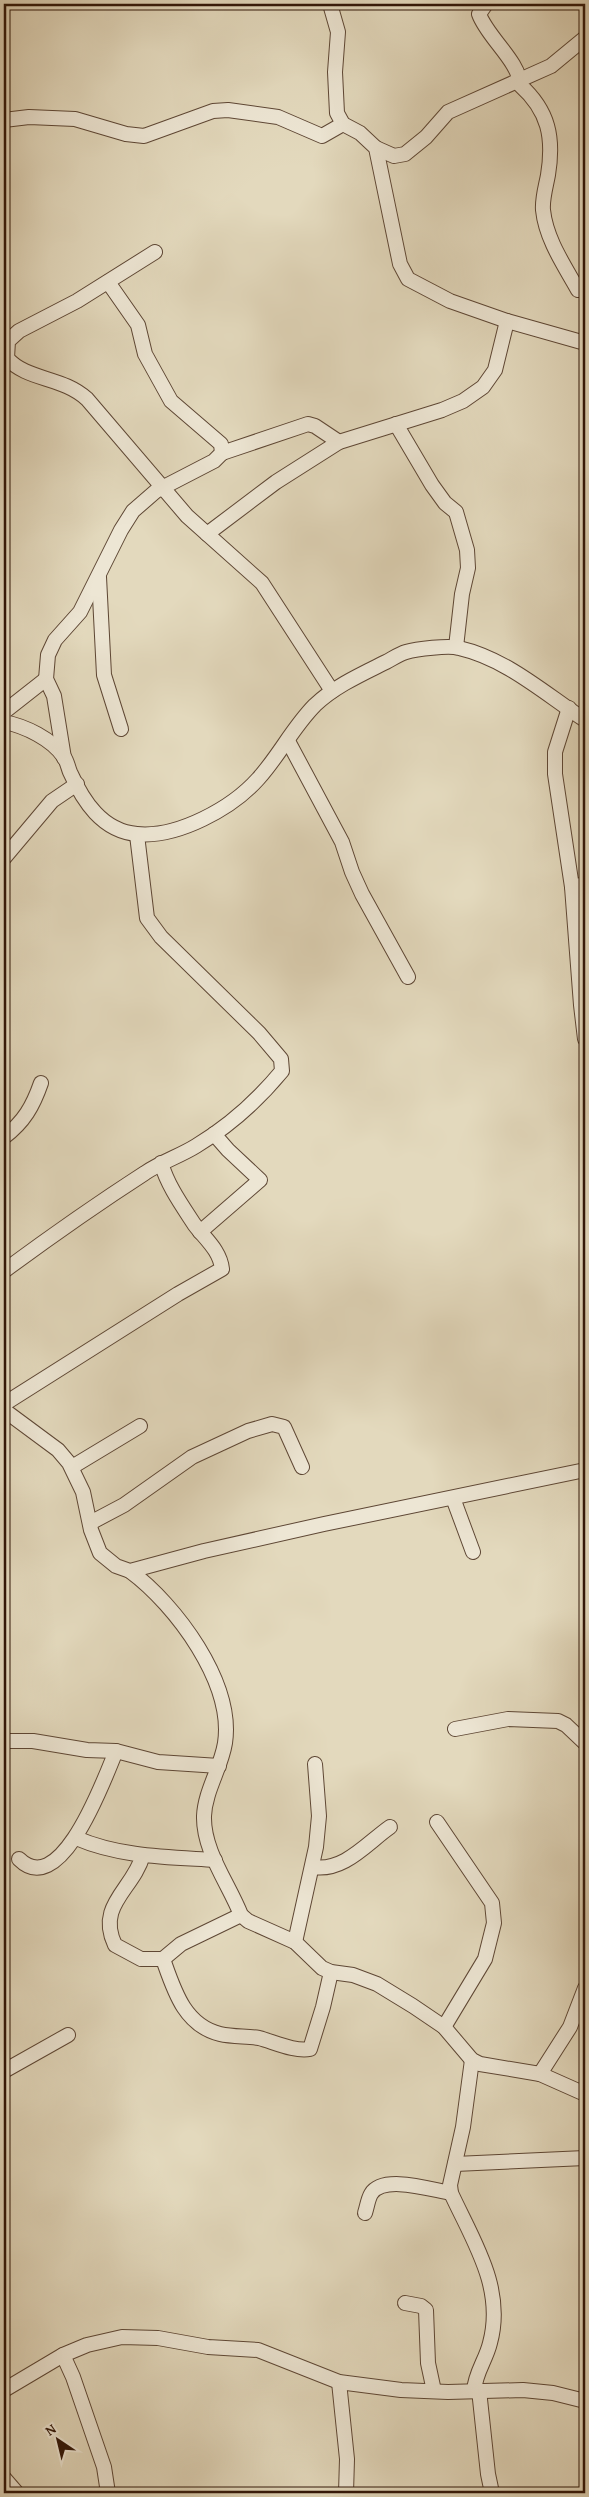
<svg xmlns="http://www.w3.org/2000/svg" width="589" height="2497" font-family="'Gentium Book Plus',serif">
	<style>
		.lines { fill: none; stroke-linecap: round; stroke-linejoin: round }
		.minor-casing { stroke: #5e4735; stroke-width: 16 }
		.minor { stroke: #ede6d4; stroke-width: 14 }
	</style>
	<rect width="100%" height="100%" fill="#e3d9bd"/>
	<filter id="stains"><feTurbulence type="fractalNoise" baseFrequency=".004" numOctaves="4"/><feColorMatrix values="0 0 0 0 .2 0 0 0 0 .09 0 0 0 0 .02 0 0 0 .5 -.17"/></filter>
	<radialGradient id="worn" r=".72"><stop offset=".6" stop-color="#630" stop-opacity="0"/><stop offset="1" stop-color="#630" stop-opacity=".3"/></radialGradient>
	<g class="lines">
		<defs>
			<g id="minor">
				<path d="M330 4 338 32 335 72 337 113 343 124 360 133 376 148 400 264 408 279 450 301 507 321 585 343"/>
				<path d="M486 4 479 14C487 37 520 62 520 85 549 111 554 138 548 175 546 186 542 199 543 210 546 239 564 265 578 290"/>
				<path d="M4 120 29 117 75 119 126 134 144 136 213 111 228 110 278 117 322 136 343 124"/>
				<path d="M376 148 394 156 405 154 426 137 448 112 551 66 585 38"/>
				<path d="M155 252 77 301 19 331 8 341 7 358C27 381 62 376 87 399L187 516 262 583 332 691"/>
				<path d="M396 424 432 485 445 503 456 512 467 550 468 568 462 594 456 647"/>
				<path d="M222 453 308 424 315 426 339 442"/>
				<path d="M207 534 276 482 339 442 442 410 463 401 483 387 495 370 507 321"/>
				<path d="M99 577 104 675 121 729"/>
				<path d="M569 708 555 752V774L572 887 581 1005 585 1039"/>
				<path d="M4 712 46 679"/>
				<path d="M4 722C25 726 52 739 64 757 67 761 68 767 70 772 83 801 102 831 137 834 178 838 232 808 258 779 279 756 293 727 315 705 335 686 362 674 386 662 392 659 399 654 406 652 416 649 449 645 459 648 507 659 545 694 585 720"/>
				<path d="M288 741 342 842 352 872 362 894 408 977"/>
				<path d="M64 758 54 696 46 679 48 655 55 640 80 612 121 530 133 511 156 491 214 461 222 453 221 444 171 401 145 354 138 325 108 282"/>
				<path d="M4 858 52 801 77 784"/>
				<path d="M572 887 585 884"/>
				<path d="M4 1137C24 1122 33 1106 41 1083"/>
				<path d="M200 1232 260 1180 228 1150 214 1134"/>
				<path d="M4 1271C50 1237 97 1204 145 1173 161 1162 180 1156 196 1146 229 1126 258 1100 282 1071L281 1059 259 1033 161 937 147 918 137 835"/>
				<path d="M4 1404 178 1294 222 1269C220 1250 205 1239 194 1224 181 1204 168 1186 161 1163"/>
				<path d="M4 1410 58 1450 69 1463 83 1492 91 1530 100 1553 116 1566 130 1571 204 1551 324 1524 585 1470"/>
				<path d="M72 1467 140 1426"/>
				<path d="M453 1498 473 1552"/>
				<path d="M90 1523 124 1505 192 1457 248 1431 272 1424 284 1427 302 1467"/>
				<path d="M130 1571C176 1605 234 1683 225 1743 221 1768 205 1791 204 1816 203 1851 229 1884 241 1915L248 1921 295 1942 322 1968 331 1972 353 1975 377 1984 413 2006 444 2027 472 2060 480 2064 540 2074 585 2094"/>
				<path d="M455 1729 508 1719 558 1721 566 1725 585 1743"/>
				<path d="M4 1741H33L87 1750 116 1751 158 1762 219 1766"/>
				<path d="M437 1822 492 1903 494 1923 485 1959 444 2027"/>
				<path d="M76 1838C120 1857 168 1857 215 1860"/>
				<path d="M143 1855C133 1890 96 1905 115 1945L141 1959H163L181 1944 241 1915"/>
				<path d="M19 1859C61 1901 105 1777 116 1751"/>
				<path d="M313 1867C344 1872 367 1843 390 1827"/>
				<path d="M295 1942 316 1847 319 1816 315 1764"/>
				<path d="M163 1959C174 1990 184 2025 220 2034 233 2037 246 2036 259 2038 274 2042 295 2052 310 2049L323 2007 331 1972"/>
				<path d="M472 2060 463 2127 450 2185 451 2193C473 2241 505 2288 490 2343 486 2360 475 2373 474 2391"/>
				<path d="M4 2071 68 2035"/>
				<path d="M540 2074 570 2027 585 1988"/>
				<path d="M455 2164 585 2158"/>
				<path d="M365 2213C367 2207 368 2199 371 2194 383 2174 432 2190 451 2193"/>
				<path d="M405 2303 421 2306 426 2310 428 2363 434 2391"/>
				<path d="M63 2355 73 2377 104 2467 108 2493"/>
				<path d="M339 2382 347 2459 346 2493"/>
				<path d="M4 2390 63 2355 87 2345 122 2337 158 2338 208 2347 258 2350 339 2382 401 2390 448 2392 523 2390 553 2393 585 2401"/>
				<path d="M479 2390 488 2474 492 2493"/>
				<path d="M4 2478 17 2493"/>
			</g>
		</defs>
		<!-- minor casing -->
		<use href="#minor" class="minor-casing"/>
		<!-- minor -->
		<use href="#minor" class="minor"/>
	</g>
	<!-- margin -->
	<rect width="589" height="2497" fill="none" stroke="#e3d9bd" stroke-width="20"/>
	<rect x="5" y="5" width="579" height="2487" fill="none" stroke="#311608" stroke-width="2.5"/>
	<rect x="10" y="10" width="569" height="2477" fill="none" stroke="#311608"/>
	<!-- north arrow -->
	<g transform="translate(58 2440) rotate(325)" stroke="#ede6d4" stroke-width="4" paint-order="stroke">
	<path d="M0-4L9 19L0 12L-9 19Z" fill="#311608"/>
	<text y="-8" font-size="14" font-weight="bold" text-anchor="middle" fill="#311608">N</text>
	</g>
	<rect width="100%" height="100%" filter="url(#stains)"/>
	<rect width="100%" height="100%" fill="url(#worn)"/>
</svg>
